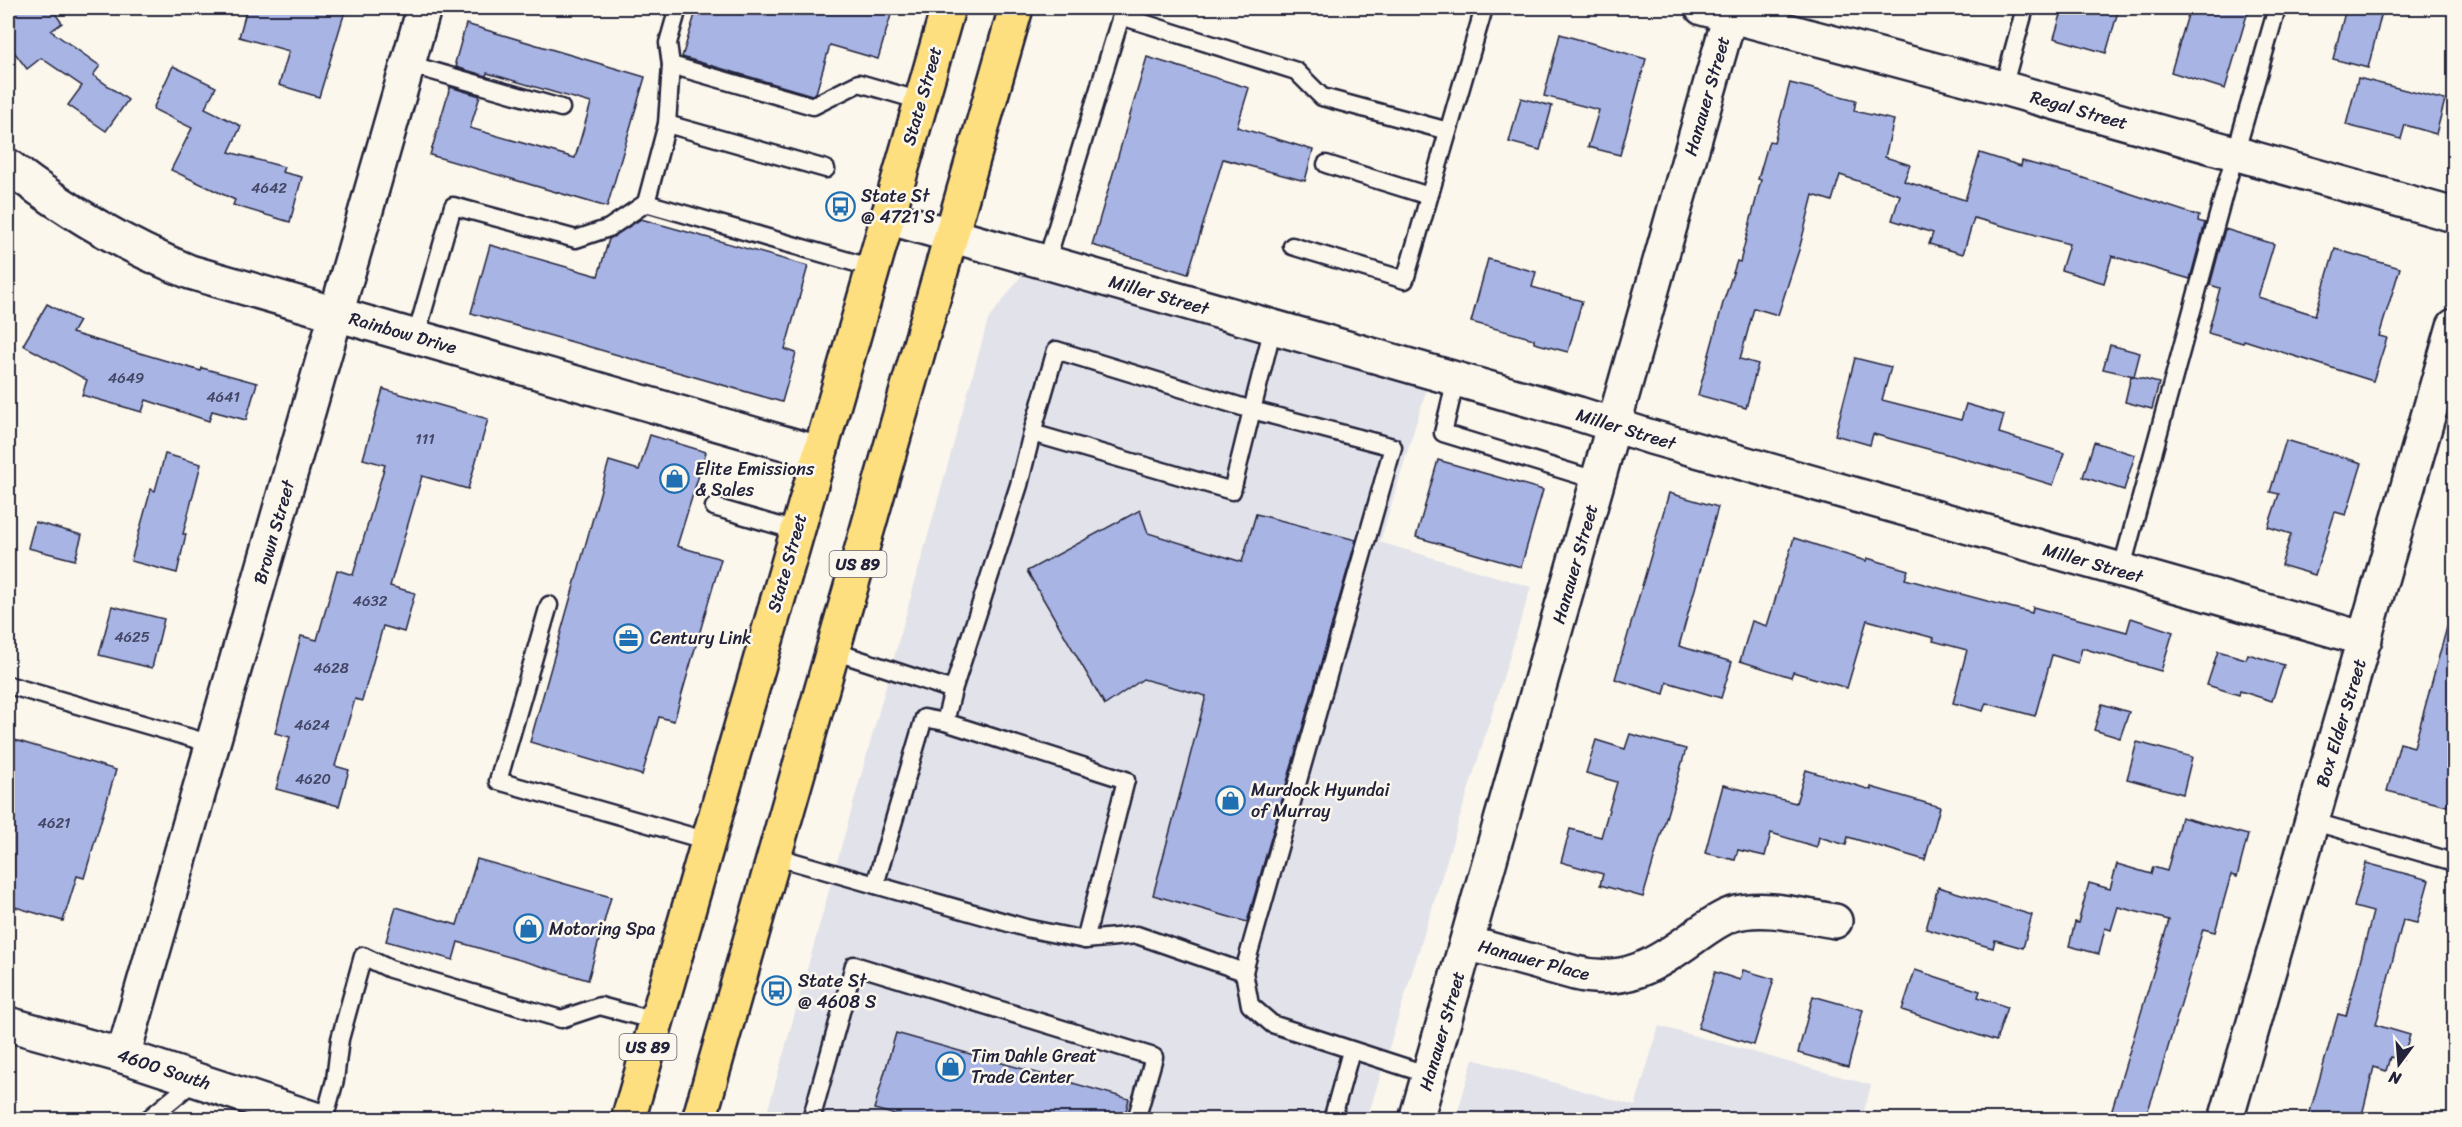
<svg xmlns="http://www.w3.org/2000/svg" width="2462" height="1127" font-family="Sriracha,sans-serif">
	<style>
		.built { fill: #e2e3ea }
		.building { fill: #a7b4e4; stroke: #22223b; stroke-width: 1.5 }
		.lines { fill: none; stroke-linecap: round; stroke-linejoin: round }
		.service-casing { stroke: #22223b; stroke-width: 21 }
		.minor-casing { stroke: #22223b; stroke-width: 38 }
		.primary-casing { stroke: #22223b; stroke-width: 38 }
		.service { stroke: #fbf7ec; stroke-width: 16 }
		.minor { stroke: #fbf7ec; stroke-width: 33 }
		.primary { stroke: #fedf80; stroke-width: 33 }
		.labels { text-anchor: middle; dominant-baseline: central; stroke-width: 5; stroke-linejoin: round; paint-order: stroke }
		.number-label { font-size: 15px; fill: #434665 }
		.shield { fill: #fbf7ec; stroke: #636270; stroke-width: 1.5 }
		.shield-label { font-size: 16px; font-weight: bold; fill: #22223b }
		.street-label { font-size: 18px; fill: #22223b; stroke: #fbf7ec }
		.poi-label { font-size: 18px; fill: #22223b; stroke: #fbf7ec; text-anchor: start }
	</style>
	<rect width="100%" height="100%" fill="#fbf7ec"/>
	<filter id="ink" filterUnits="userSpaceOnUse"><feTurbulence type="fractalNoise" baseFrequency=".0167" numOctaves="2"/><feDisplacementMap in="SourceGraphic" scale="12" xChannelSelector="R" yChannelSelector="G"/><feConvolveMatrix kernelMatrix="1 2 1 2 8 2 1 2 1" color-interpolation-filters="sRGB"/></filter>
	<g filter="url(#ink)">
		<!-- built -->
		<g class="built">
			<path d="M1024 272 1428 384 1380 542 1531 587 1367 1119 765 1120 988 320Z"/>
			<path d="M1659 1026 1871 1085 1862 1119 1463 1120 1458 1111 1473 1059 1635 1106Z"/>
		</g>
		<!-- building -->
		<g class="building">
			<path d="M15 8H51L62 23 51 31 100 66 93 75 128 100 106 131 68 105 82 86 41 58 27 69 8 44V14Z"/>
			<path d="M247 8H346L319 97 279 85 289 51 239 37Z"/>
			<path d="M697 8H893L878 59 830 45 816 93 812 95 682 57Z"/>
			<path d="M2063 8H2119L2106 53 2054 38Z"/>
			<path d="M2190 8H2249L2225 89 2171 72Z"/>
			<path d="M2346 8H2383L2368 68 2333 59Z"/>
			<path d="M466 24 645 77 607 207 430 155 450 87 480 96 470 128 575 158 591 103 487 73 486 76 456 67 457 64 455 63Z"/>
			<path d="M1560 34 1646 59 1620 155 1588 147 1599 110 1544 96Z"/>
			<path d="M1147 57 1249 88 1237 127 1313 150 1305 181 1223 159 1188 274 1092 245Z"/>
			<path d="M173 66 216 87 205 108 241 126 229 152 284 167 282 172 302 177 290 222 233 205 235 200 171 170 192 128 153 109Z"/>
			<path d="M2358 78 2445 100 2436 134 2405 125 2401 139 2346 125Z"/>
			<path d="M1790 83 1856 100 1854 111 1894 120 1885 157 1910 165 1904 181 1965 200 1980 153 2021 166 2022 161 2074 175 2199 216 2198 221 2205 223 2190 279 2112 256 2104 283 2061 270 2069 244 1974 218 1963 254 1929 244 1933 233 1892 220 1900 195 1840 175 1832 201 1813 195 1799 250 1778 315 1754 308 1740 359 1758 364 1746 408 1698 395 1723 303 1737 261 1740 262 1761 180 1758 179 1769 141 1774 142Z"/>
			<path d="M1521 98 1552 106 1540 150 1509 142Z"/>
			<path d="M641 219 808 266 785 349 796 353 782 402 471 313 490 245 598 276 609 239Z"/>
			<path d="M2225 229 2274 244 2258 297 2315 315 2335 249 2400 268 2379 336 2387 338 2373 381 2244 340 2243 343 2208 333 2220 288 2210 285Z"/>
			<path d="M1488 259 1536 272 1532 287 1582 301 1568 352 1534 343V339L1471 322Z"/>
			<path d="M47 304 79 321 72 333 201 371 202 368 257 383 246 420 212 411 209 421 146 400 142 412 82 395 87 380 23 345Z"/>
			<path d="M2110 345 2140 353 2134 376 2103 369Z"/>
			<path d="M1855 358 1891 367 1882 400 1961 420 1966 404 2004 415 1999 433 2064 453 2053 485 1990 466 1873 434 1870 445 1835 435Z"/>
			<path d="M2131 376 2159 383 2152 409 2125 402Z"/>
			<path d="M383 389 488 419 468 489 422 476 390 586 415 593 404 632 383 626 362 701 355 699 335 766 349 770 339 806 276 789 290 737 275 733 301 636 317 640 337 570 353 575 385 465 363 459Z"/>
			<path d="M650 435 706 452 677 546 721 559 674 721 659 717 642 775 530 742 609 461 639 470Z"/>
			<path d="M2286 440 2362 463 2346 515 2335 512 2315 575 2281 565 2291 534 2268 527 2279 494 2270 492Z"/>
			<path d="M2094 442 2135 455 2124 490 2083 477Z"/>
			<path d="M165 454 201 464 183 534H186L177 573 131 561 151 489 155 491Z"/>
			<path d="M1438 460 1543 490 1521 567 1416 537Z"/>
			<path d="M1669 493 1718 507 1679 646 1732 662 1721 698 1667 682 1664 694 1615 679Z"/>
			<path d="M1140 510 1148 533 1242 562 1256 514 1356 540 1247 922 1153 895 1206 696 1143 679 1105 705 1027 571Z"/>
			<path d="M35 522 82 535 75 560 28 548Z"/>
			<path d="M1794 538 1866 561 1867 558 1908 570 1905 579 2032 613 2033 607 2127 632 2131 618 2173 632 2161 671 2082 648 2078 663 2052 655 2035 716 1986 703 1983 711 1953 703 1967 650 1933 641 1934 638 1867 620 1847 688 1793 672 1791 677 1740 661 1752 621 1767 626Z"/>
			<path d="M112 606 164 619 152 668 99 655Z"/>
			<path d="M2447 627 2454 628V778L2447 806 2387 791 2400 743 2414 747Z"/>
			<path d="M2218 651 2246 659 2248 654 2284 665 2272 701 2240 691 2239 695 2207 685Z"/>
			<path d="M2102 704 2129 712 2120 738 2094 730Z"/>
			<path d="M1630 734 1686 749 1643 897 1600 885 1603 874 1561 862 1570 829 1601 837 1617 782 1586 773 1596 740 1625 749Z"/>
			<path d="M8 738 116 770 84 878 77 876 63 921 8 905Z"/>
			<path d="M2137 742 2192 757 2183 794 2127 779Z"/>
			<path d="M1806 770 1871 790V787L1940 807 1925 860 1848 837 1846 845 1819 837 1817 847 1771 833 1765 856 1738 850 1735 860 1705 853 1723 785 1796 803Z"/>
			<path d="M2181 817 2248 835 2237 877 2231 875 2215 932 2203 929 2159 1078 2145 1119H2109L2169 920 2118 907 2111 930 2105 928 2099 954 2069 946 2075 922 2078 923 2089 883 2110 889 2117 864 2151 874 2153 867 2167 871Z"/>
			<path d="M477 859 611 897 588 980 458 942 453 960 386 941 396 907 457 925Z"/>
			<path d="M2366 863 2429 880 2417 923 2403 920 2376 1025 2410 1035 2402 1060 2390 1057 2386 1071 2374 1067 2361 1119H2308L2338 1014 2346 1016 2373 912 2354 907Z"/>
			<path d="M1938 887 2032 915 2023 948 1995 940 1993 948 1926 929Z"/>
			<path d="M1743 970 1774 979 1754 1045 1698 1028 1715 972 1740 980Z"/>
			<path d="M1915 970 1980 991 1978 997 2007 1007 1996 1041 1902 1010Z"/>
			<path d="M1813 996 1863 1010 1848 1067 1798 1053Z"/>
			<path d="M896 1033 1129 1099 1124 1119H911L874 1109Z"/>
		</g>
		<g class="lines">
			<defs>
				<g id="service">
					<path d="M678 8 668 43 671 65 813 106 859 83 921 101"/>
					<path d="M408 64 561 108"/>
					<path d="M2003 88 2025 8"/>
					<path d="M667 124 826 169"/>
					<path d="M1326 164 1429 196"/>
					<path d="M646 203 667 124 671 65"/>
					<path d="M1292 246 1405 280 1484 8"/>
					<path d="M1046 263 1121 16 1296 71 1322 97 1448 131"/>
					<path d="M1273 327 1252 410 1393 447 1247 960 1244 972 1250 1005 1272 1024 1429 1075"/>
					<path d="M416 336 453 206 576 239 609 228 646 203 873 268"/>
					<path d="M1456 379 1443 433 1599 481"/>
					<path d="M714 507 797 531"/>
					<path d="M2121 571 2226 186 2277 8"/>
					<path d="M549 605 498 781 708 841"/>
					<path d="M833 651 953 690 945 722"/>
					<path d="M8 685 212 744"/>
					<path d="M953 690 1019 485 1032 433 1232 491 1252 410 1056 350 1032 433"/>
					<path d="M2311 821 2454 862"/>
					<path d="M774 856 1026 928 1085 940"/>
					<path d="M875 885 924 718 945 722 1126 780 1085 940 1137 935 1244 972"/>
					<path d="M147 1120 197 1079"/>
					<path d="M324 1120 335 1080 340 1039 363 956 390 969 561 1019 600 1006 656 1021"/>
					<path d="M811 1120 854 965 1154 1057 1136 1120"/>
					<path d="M1332 1120 1351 1051"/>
				</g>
				<g id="minor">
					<path d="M1702 8 2003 88 2454 215"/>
					<path d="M8 166C65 210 123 245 190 272L819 453"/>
					<path d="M887 217 1579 414 1651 437 2365 639"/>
					<path d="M1467 943 1575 973C1626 985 1654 965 1694 937 1705 929 1717 920 1730 915 1762 904 1803 916 1835 921"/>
					<path d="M8 1024 123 1056 318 1120"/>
					<path d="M123 1056 424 8"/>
					<path d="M1416 1120 1732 8"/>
					<path d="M2226 1120 2454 326"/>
				</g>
				<g id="primary">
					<path d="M628 1120 948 8"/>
					<path d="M699 1120 1016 8"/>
				</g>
			</defs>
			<!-- service casing -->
			<use href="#service" class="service-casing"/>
			<!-- minor casing -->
			<use href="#minor" class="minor-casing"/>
			<!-- primary casing -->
			<use href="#primary" class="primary-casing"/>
			<!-- service -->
			<use href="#service" class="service"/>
			<!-- minor -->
			<use href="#minor" class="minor"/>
			<!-- primary -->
			<use href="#primary" class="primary"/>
		</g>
	</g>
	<!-- icons -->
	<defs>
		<symbol id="bus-ring" viewBox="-11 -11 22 22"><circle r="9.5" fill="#fbf7ec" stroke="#1f6fb2" stroke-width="1.5"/><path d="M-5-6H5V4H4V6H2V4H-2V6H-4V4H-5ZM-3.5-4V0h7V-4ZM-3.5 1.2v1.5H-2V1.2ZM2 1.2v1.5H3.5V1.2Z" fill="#1f6fb2"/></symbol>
		<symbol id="shop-ring" viewBox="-11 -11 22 22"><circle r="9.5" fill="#fbf7ec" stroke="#1f6fb2" stroke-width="1.5"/><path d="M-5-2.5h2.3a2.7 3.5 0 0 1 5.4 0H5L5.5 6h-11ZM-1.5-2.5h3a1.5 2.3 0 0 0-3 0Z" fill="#1f6fb2"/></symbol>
		<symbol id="office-ring" viewBox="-11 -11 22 22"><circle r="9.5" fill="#fbf7ec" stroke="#1f6fb2" stroke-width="1.5"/><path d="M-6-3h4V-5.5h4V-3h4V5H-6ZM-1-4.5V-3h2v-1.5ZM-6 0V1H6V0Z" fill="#1f6fb2"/></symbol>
	</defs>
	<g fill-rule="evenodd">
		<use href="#bus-ring" x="824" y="190" width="33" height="33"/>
		<use href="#shop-ring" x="658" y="462" width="33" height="33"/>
		<use href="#office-ring" x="612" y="622" width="33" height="33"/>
		<use href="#shop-ring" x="1214" y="784" width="33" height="33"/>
		<use href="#shop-ring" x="512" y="912" width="33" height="33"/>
		<use href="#bus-ring" x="760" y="974" width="33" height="33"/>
		<use href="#shop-ring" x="934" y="1050" width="33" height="33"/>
	</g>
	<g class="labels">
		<!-- number labels -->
		<g class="number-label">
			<text x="269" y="188">4642</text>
			<text x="126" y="378">4649</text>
			<text x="223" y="397">4641</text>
			<text x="425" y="439">111</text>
			<text x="370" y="601">4632</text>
			<text x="132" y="637">4625</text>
			<text x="331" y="668">4628</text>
			<text x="312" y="725">4624</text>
			<text x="313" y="779">4620</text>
			<text x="54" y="823">4621</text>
		</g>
		<!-- shield labels -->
		<g class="shield">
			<rect x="829.5" y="551" width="57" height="26" rx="4.5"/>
			<rect x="619.5" y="1034" width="57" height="26" rx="4.5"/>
		</g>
		<g class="shield-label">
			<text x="858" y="564">US 89</text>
			<text x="648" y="1047">US 89</text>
		</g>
		<!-- street labels -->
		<g class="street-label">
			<text transform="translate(922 96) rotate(-74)">State Street</text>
			<text transform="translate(1707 96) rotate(-74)">Hanauer Street</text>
			<text transform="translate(2079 110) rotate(16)">Regal Street</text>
			<text transform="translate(1159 295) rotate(16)">Miller Street</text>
			<text transform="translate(403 333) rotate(16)">Rainbow Drive</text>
			<text transform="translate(1626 429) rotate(17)">Miller Street</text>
			<text transform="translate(274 532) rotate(-74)">Brown Street</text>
			<text transform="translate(787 563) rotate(-74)">State Street</text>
			<text transform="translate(2093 563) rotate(16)">Miller Street</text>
			<text transform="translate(1575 564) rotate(-74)">Hanauer Street</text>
			<text transform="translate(2341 723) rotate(-73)">Box Elder Street</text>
			<text transform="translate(1534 960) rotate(15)">Hanauer Place</text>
			<text transform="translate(1442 1031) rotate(-74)">Hanauer Street</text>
			<text transform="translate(164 1069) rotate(18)">4600 South</text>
		</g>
		<!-- poi labels -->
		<g class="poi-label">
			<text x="861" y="196">State St<tspan x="861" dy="21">@ 4721 S</tspan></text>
			<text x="695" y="469">Elite Emissions<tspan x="695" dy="21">&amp; Sales</tspan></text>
			<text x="650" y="638">Century Link</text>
			<text x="1251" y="790">Murdock Hyundai<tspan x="1251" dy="21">of Murray</tspan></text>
			<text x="549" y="929">Motoring Spa</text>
			<text x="798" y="981">State St<tspan x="798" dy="21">@ 4608 S</tspan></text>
			<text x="971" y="1056">Tim Dahle Great<tspan x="971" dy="21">Trade Center</tspan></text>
		</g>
	</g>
	<!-- margin -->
	<rect width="2462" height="1127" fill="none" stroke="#fbf7ec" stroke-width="30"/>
	<rect x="15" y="15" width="2432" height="1097" fill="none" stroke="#22223b" stroke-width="2" filter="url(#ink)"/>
	<!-- north arrow -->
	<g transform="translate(2399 1064) rotate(196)" stroke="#fbf7ec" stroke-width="4.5" paint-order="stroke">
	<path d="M0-4.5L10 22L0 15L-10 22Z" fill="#22223b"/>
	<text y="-9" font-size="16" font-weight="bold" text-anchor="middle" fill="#22223b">N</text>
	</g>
</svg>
